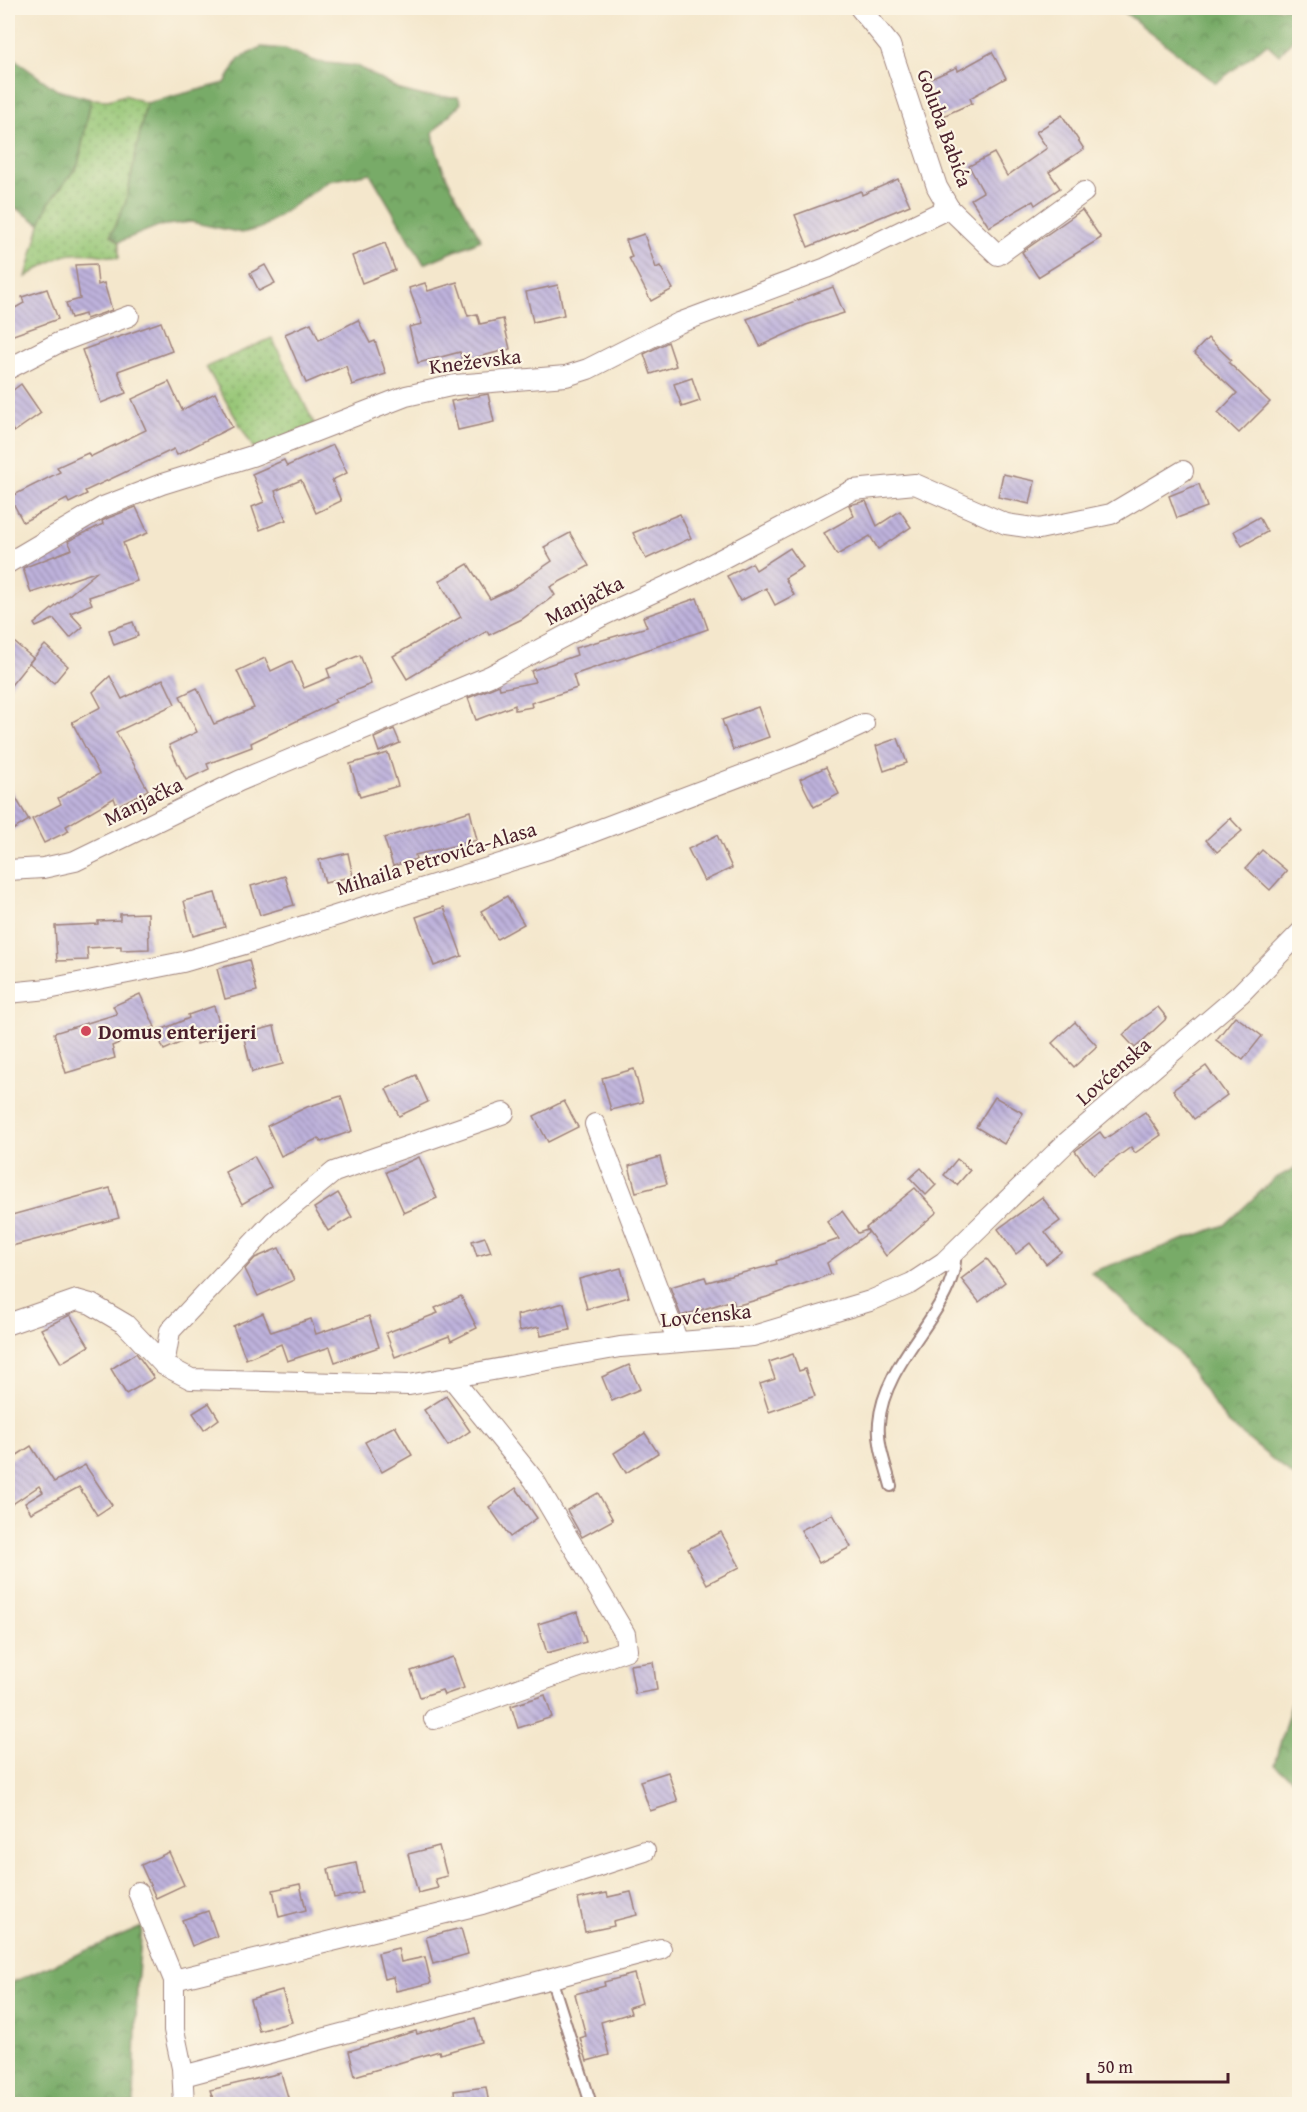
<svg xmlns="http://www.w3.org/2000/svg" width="1307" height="2112" font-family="'Gentium Book Plus',serif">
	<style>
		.grass { fill: url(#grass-dots); stroke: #707250; stroke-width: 1.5 }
		.forest { fill: url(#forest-crowns); stroke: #616549; stroke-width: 1.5 }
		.building { fill: url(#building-back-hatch) }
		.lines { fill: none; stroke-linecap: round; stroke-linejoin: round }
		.service-casing { stroke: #9f837c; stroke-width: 14 }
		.minor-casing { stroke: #9f837c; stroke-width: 22 }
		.service { stroke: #fff; stroke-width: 10 }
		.minor { stroke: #fff; stroke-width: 20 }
		.poi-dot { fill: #d1495b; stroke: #fcf5e5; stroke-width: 2 }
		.labels { text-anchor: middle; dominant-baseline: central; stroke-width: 4.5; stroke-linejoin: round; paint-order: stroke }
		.street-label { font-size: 21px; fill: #4a1f2b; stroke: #fcf5e5 }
		.poi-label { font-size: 21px; font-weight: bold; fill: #4a1f2b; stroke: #fcf5e5; text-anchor: start }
	</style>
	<defs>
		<pattern id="grass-dots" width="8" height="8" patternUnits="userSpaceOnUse" patternTransform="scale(1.5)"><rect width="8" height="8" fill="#96c676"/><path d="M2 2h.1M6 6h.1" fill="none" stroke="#7ca061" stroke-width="1.8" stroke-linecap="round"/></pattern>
		<pattern id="forest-crowns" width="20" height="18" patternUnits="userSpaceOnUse" patternTransform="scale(1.5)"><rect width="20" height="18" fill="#78ab67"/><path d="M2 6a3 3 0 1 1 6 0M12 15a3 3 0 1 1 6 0" fill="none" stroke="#648b55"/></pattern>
		<pattern id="building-back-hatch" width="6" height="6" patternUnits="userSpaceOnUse" patternTransform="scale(1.5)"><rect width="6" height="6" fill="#beb2dc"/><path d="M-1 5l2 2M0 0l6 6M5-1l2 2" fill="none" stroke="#9c90b3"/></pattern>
	</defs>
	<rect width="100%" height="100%" fill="#fcf5e5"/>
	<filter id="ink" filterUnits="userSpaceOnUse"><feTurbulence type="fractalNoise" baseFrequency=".0167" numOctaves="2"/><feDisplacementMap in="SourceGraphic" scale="12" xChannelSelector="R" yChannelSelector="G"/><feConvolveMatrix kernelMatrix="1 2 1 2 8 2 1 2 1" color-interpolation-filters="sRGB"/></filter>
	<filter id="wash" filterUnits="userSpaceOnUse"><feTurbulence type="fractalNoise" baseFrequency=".008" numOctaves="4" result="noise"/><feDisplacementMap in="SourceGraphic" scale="24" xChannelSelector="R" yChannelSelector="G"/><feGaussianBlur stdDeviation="1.35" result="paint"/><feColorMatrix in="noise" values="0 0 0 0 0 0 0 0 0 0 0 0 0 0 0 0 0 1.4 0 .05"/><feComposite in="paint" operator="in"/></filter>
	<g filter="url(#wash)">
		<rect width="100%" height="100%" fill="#f4e7cc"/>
		<!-- grass -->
		<g class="grass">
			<path d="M125 95 146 103 126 202 111 235 119 242V258C71 250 68 250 26 277L40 224 49 203 78 165 91 99 108 100Z"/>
			<path d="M272 338 315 425 254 449 206 367Z"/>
		</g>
		<!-- forest -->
		<g class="forest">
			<path d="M435 8H498L457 17Z"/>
			<path d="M1119 8H1299V32L1279 55 1267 44 1216 83Z"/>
			<path d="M261 47 285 49 317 62 357 66 400 90 424 96 458 97 461 103 433 132C437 170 464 207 481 240L424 264 370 173 329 181 261 228 242 233 191 222 158 226 119 242 111 235 126 202 146 103 225 83 239 59Z"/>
			<path d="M8 55 57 90 91 99 78 165 49 203 40 224 8 203Z"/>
			<path d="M1299 1166V1481L1227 1422 1177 1351 1091 1272 1225 1225 1274 1179Z"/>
			<path d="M1299 1676V1784L1274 1765Z"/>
			<path d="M142 1927 137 1986 134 2104H8V2019L13 1982Z"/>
		</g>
		<g id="blocks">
			<!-- building -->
			<g class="building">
				<path d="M992 52 1006 78 970 98 972 103 941 117 926 81 957 67 958 71Z"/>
				<path d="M1062 115 1084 149 1049 172 1060 188 1035 205 1033 201 989 227 971 199 983 192 969 166 994 153 1007 176 1047 148 1036 132Z"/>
				<path d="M898 179 910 205 808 247 795 215 861 191 862 195Z"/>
				<path d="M1082 210 1101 238 1038 277 1022 252Z"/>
				<path d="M644 234 656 268 660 266 673 289 651 301 629 258 632 257 626 240Z"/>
				<path d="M385 243 395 270 362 283 352 256Z"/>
				<path d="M96 264 98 285 104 283 112 310 86 319 85 314 71 318 66 303 80 299 75 265Z"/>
				<path d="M265 265 275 283 259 291 250 273Z"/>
				<path d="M457 282 468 316 477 314 480 324 503 319 510 349 462 361 460 352 418 363 409 327 422 324 409 288 425 283 428 291Z"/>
				<path d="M558 285 564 315 533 322 526 292Z"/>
				<path d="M833 287 844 313 806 325 760 346 747 319Z"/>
				<path d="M47 289 58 319 8 337V312L24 303 22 297Z"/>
				<path d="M358 320 370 343 375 341 386 374 352 385 346 366 306 383 285 334 311 323 319 340Z"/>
				<path d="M161 322 172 351 118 371 126 393 101 403 82 350Z"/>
				<path d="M1208 338 1231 360 1228 362 1270 402 1239 433 1218 413 1237 393 1194 353Z"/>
				<path d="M668 342 676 366 651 374 644 354Z"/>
				<path d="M692 378 700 401 682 407 674 384Z"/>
				<path d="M169 382 182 410 215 393 232 427 177 455 174 449 85 491 87 494 69 503 67 499 23 522 10 497 60 472 57 467 88 453 90 457 146 430 132 399Z"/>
				<path d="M21 384 41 413 14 432 8 423V394Z"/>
				<path d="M488 394 494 422 458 430 451 401Z"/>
				<path d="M333 445 347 473 332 480 341 501 316 513 301 480 275 491 286 520 260 530 252 507 264 502 252 474 284 460 287 466Z"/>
				<path d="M1003 474 1035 481 1030 504 998 497Z"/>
				<path d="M1199 484 1207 507 1177 518 1169 496Z"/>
				<path d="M866 501 877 526 900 511 911 527 878 549 870 536 837 555 824 533 854 516 849 505Z"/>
				<path d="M136 507 148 533 123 543 137 581 89 597 92 604 70 613 83 627 70 638 54 619 36 627 34 624 98 571 31 593 23 568 72 549 68 541 103 524 102 521 108 518Z"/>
				<path d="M680 514 691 538 646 559 633 533Z"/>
				<path d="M1259 517 1267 532 1242 546 1234 531Z"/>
				<path d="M570 533 589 566 550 587 555 595 522 619 489 635 487 631 407 679 393 656 461 617 439 581 468 564 490 599 511 589 552 561 544 547Z"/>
				<path d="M790 548 803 567 785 578 794 595 775 605 766 588 740 601 727 576 752 563 756 570Z"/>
				<path d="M697 598 708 629 573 675 577 688 531 703 532 707 515 710V705L476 720 468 698 499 685 500 689 535 682 531 671 577 655 575 648 647 627 643 617Z"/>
				<path d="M133 622 138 636 114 645 109 630Z"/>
				<path d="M8 637 33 658 8 689Z"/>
				<path d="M45 645 68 666 54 683 29 663Z"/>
				<path d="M360 655 371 684 334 699 336 702 251 743 252 747 207 764 209 769 186 780 169 745 197 732 180 696 197 688 214 724 254 708 237 671 265 658 271 671 292 661 304 688 330 677 327 669Z"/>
				<path d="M110 676 122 699 163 679 175 704 116 732 148 790 117 806 114 798 66 826 69 831 44 843 32 819 61 804 58 798 99 774 72 722 101 707 93 692Z"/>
				<path d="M758 707 769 737 733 750 722 720Z"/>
				<path d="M394 729 400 743 379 752 374 738Z"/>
				<path d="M898 738 907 763 884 771 876 746Z"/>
				<path d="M388 753 398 786 360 797 350 764Z"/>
				<path d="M826 767 839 794 814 807 800 779Z"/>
				<path d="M8 785 29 820 8 833Z"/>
				<path d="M470 811 477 840 415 855 416 859 393 866 384 838Z"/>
				<path d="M1230 818 1242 831 1217 852 1206 840Z"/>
				<path d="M717 835 732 868 704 881 688 849Z"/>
				<path d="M1262 850 1287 871 1270 890 1246 868Z"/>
				<path d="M348 853 353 876 325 883 319 860Z"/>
				<path d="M285 876 294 905 260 915 251 886Z"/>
				<path d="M215 893 225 927 193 936 184 901Z"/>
				<path d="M507 896 524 924 497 939 481 911Z"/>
				<path d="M444 907 462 956 434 966 416 917Z"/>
				<path d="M148 913 149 949 121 950V946L87 948 88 960 57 961 55 926 98 924V921L120 920V914Z"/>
				<path d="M249 960 257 991 225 999 217 969Z"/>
				<path d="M140 994 155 1027 112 1046 115 1058 66 1073 54 1033 117 1014 113 1006Z"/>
				<path d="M214 1006 223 1036 197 1044 195 1036 164 1050 156 1032 189 1018 188 1015Z"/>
				<path d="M1158 1007 1167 1018 1135 1048 1123 1035 1135 1023Z"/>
				<path d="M1235 1016 1262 1036 1243 1060 1216 1040Z"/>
				<path d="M1075 1022 1097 1046 1074 1067 1052 1043Z"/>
				<path d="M274 1026 283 1064 252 1072 243 1034Z"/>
				<path d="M1206 1066 1227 1095 1194 1119 1173 1090Z"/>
				<path d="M634 1069 643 1102 611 1110 602 1078Z"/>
				<path d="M416 1075 428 1102 399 1116 386 1089Z"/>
				<path d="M341 1096 352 1131 321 1142 319 1138 281 1156 267 1126 307 1107Z"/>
				<path d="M995 1097 1023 1113 1004 1144 976 1127Z"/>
				<path d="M564 1101 578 1127 548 1142 534 1116Z"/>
				<path d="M1145 1112 1161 1135 1135 1153 1131 1147 1093 1175 1075 1151 1100 1132 1105 1139Z"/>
				<path d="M254 1156 271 1187 242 1204 225 1172Z"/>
				<path d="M419 1157 437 1198 404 1213 386 1172Z"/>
				<path d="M660 1157 667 1184 636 1192 629 1166Z"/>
				<path d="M957 1159 970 1170 957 1185 944 1175Z"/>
				<path d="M921 1168 936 1185 926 1195 910 1178Z"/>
				<path d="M110 1188 119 1218 8 1247V1216Z"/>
				<path d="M915 1188 937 1212 886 1256 866 1228Z"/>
				<path d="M338 1193 352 1217 328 1231 314 1208Z"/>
				<path d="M1042 1197 1060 1221 1045 1232 1061 1252 1046 1264 1030 1243 1016 1254 998 1229Z"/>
				<path d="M842 1211 858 1233 867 1230 868 1233 827 1263 831 1274 767 1297 735 1306 733 1300 681 1316 670 1287 705 1277 707 1282 777 1264 776 1261 839 1239 827 1222Z"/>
				<path d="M485 1237 491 1252 477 1256 472 1241Z"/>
				<path d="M279 1248 294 1280 258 1296 245 1269 255 1258Z"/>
				<path d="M987 1259 1005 1282 979 1302 961 1279Z"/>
				<path d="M621 1268 629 1297 587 1309 579 1279Z"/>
				<path d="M461 1296 477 1328 451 1341 449 1336 395 1357 386 1333 438 1313 435 1308Z"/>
				<path d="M564 1303 570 1330 541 1336 539 1327 519 1331 517 1315Z"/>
				<path d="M263 1313 271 1332 311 1319 316 1334 369 1316 379 1347 335 1362 330 1347 287 1361 281 1344 246 1359 233 1326Z"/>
				<path d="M70 1315 89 1346 61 1363 41 1329Z"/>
				<path d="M136 1353 154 1378 126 1394 111 1369Z"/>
				<path d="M793 1354 799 1371 805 1369 815 1396 769 1412 760 1384 775 1379 769 1362Z"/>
				<path d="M629 1365 640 1389 612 1401 602 1377Z"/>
				<path d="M446 1396 470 1431 448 1446 424 1410Z"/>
				<path d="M209 1403 219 1419 204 1430 193 1413Z"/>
				<path d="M395 1426 412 1455 382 1472 365 1442Z"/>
				<path d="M645 1433 658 1453 626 1473 614 1453Z"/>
				<path d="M31 1446 54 1482 85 1465 112 1505 97 1515 79 1487 31 1513 25 1503 43 1492 39 1486 8 1507V1461Z"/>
				<path d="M516 1488 537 1518 510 1537 489 1507Z"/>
				<path d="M598 1493 613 1520 582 1537 567 1510Z"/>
				<path d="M833 1514 851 1547 819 1563 801 1530Z"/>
				<path d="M721 1532 740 1567 707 1584 688 1549Z"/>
				<path d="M577 1612 586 1642 547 1653 538 1624Z"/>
				<path d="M453 1657 464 1688 444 1695 442 1690 420 1697 411 1671Z"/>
				<path d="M653 1662 657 1690 635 1694 630 1665Z"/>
				<path d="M545 1695 552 1717 518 1728 511 1706Z"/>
				<path d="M668 1772 678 1802 650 1811 640 1781Z"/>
				<path d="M439 1846 447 1876 435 1879 438 1888 418 1893 408 1854Z"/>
				<path d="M169 1852 184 1885 156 1898 141 1865Z"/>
				<path d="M356 1863 362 1893 334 1898 328 1869Z"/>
				<path d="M300 1884 306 1910 279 1917 273 1890Z"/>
				<path d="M631 1892 637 1915 613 1921 614 1926 585 1932 578 1899 607 1893 608 1897Z"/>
				<path d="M208 1911 217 1936 192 1946 182 1920Z"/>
				<path d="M461 1928 468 1954 433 1964 426 1937Z"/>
				<path d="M398 1948 401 1962 425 1957 431 1983 396 1991 393 1977 384 1979 378 1953Z"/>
				<path d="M634 1974 642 2003 629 2007 631 2013 601 2022 609 2055 587 2061 580 2038 586 2036 575 1994 605 1986 604 1982Z"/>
				<path d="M282 1990 292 2022 259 2031 250 1999Z"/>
				<path d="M475 2018 482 2042 440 2054 439 2051 355 2076 349 2051 416 2031 417 2034Z"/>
				<path d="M281 2073 290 2104H215L210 2090Z"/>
				<path d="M486 2087 489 2104H456L454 2091Z"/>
			</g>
		</g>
	</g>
	<g filter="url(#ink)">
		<use href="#blocks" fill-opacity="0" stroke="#9f837c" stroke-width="1.5"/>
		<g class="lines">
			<defs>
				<g id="service">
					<path d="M891 1486C886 1466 877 1445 879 1423 884 1356 960 1307 955 1251"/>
					<path d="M551 1978 591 2104"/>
				</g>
				<g id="minor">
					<path d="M860 8 890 45 937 187 949 208 998 255 1084 192"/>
					<path d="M8 369 58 343 129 316"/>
					<path d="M8 563 103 507 162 484 252 456 406 396 455 385 566 376 588 369 679 323 826 268 949 208"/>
					<path d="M8 870 43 868 75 861 239 781 490 676 604 615 691 575 853 490 915 484 1006 524 1039 529 1111 514 1183 471"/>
					<path d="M8 993 48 989 183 962 262 939 548 849 801 753 864 724"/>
					<path d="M595 1124 678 1342"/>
					<path d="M8 1324 77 1300 91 1304 125 1324 164 1365 191 1379 409 1385 620 1347 753 1336 870 1301 912 1283 944 1262 1067 1142 1240 994 1300 933"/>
					<path d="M164 1365 170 1331 273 1222 334 1172 504 1113"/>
					<path d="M434 1719 627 1650 625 1634 534 1480 450 1376"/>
					<path d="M138 1892 174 1980V2030L182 2068 184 2104"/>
					<path d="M174 1980 482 1904 645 1851"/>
					<path d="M183 2076 661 1949"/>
				</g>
			</defs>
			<!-- service casing -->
			<use href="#service" class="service-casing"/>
			<!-- minor casing -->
			<use href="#minor" class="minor-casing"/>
			<!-- service -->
			<use href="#service" class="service"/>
			<!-- minor -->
			<use href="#minor" class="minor"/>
		</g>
	</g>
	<!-- markers -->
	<circle class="poi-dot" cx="86" cy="1031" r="6"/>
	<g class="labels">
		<!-- street labels -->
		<g class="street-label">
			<text transform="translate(945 128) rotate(70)">Goluba Babića</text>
			<text transform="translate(475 361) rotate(-7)">Kneževska</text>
			<text transform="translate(584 600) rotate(-27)">Manjačka</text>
			<text transform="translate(143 801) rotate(-26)">Manjačka</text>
			<text transform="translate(436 858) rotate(-17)">Mihaila Petrovića-Alasa</text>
			<text transform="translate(1113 1071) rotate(-41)">Lovćenska</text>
			<text transform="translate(706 1315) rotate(-6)">Lovćenska</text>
		</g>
		<!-- poi labels -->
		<g class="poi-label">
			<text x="98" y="1031">Domus enterijeri</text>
		</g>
	</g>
	<!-- margin -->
	<rect width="1307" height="2112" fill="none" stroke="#fcf5e5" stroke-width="30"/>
	<!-- scale -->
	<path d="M1088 2073v9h140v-9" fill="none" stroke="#4a1f2b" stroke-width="3"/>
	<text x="1097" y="2073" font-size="18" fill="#4a1f2b" stroke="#fcf5e5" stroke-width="4.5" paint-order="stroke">50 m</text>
</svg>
